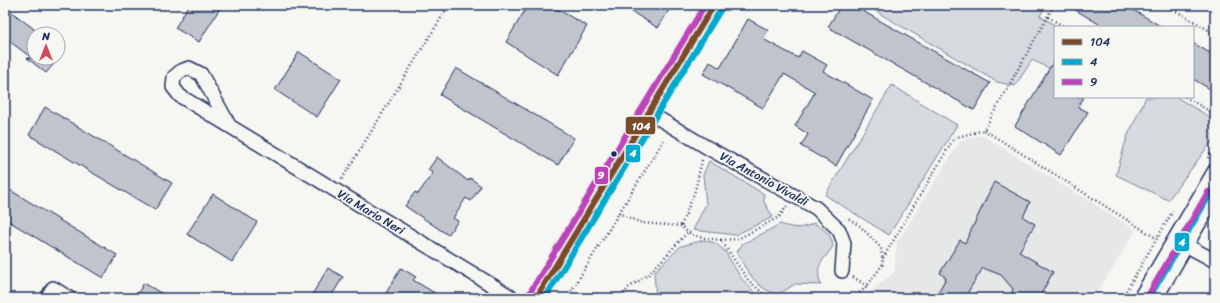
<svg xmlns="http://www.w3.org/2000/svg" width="1220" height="303" font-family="Sriracha,sans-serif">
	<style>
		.built { fill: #e6e7e7 }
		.green { fill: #d6d9dd; stroke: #78849e }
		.building { fill: #c0c4cd; stroke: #1b2f5e }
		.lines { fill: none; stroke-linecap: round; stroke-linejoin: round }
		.street-casing { stroke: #1b2f5e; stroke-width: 16 }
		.path { stroke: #1b2f5e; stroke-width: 2.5; stroke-dasharray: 1 3; stroke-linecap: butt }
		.street { stroke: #f6f6f2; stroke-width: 13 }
		.bus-1-casing { stroke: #f6f6f2; stroke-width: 9 }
		.bus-2-casing { stroke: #f6f6f2; stroke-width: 9 }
		.bus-3-casing { stroke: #f6f6f2; stroke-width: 9 }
		.bus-1 { stroke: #7a4b2a; stroke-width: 6 }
		.bus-2 { stroke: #00a9ce; stroke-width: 6 }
		.bus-3 { stroke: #b4b; stroke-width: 6 }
		.bus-dot { fill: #1b2f5e; stroke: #f6f6f2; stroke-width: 1.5 }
		.labels { text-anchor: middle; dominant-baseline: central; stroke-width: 3.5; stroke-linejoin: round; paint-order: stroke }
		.street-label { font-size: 12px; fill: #1b2f5e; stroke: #f6f6f2 }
		.line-badge { stroke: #f6f6f2; stroke-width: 1.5 }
		.badge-label { font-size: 11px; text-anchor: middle; font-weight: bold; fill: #fff }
	</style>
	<rect width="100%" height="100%" fill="#f6f6f2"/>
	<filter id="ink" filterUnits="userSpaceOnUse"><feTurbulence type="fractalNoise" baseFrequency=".025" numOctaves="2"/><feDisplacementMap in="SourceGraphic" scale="8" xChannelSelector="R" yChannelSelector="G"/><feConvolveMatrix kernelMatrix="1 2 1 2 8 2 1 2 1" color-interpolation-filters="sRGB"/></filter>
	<g filter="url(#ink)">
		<!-- built -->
		<path class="built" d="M982 135 1136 230 1094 298H861L894 273 897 242 960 141Z"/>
		<!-- green -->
		<g class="green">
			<path d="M865 5H1046L1040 16 1058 27H1055V71L1032 60 1015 86 997 82Z"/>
			<path d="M892 85 957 125 889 235 825 195Z"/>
			<path d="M1146 97H1176L1215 120V137L1168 200 1116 175 1127 137Z"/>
			<path d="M709 161 764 194V202L773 217 735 235 693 230 706 204 703 175Z"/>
			<path d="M814 223C825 230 831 233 833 246 823 263 814 263 821 285L795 284 779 294C759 292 745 270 737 252L743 243 751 240 780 224C793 228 801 230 814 223Z"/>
			<path d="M704 240 715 243 725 251 741 278 760 298H656L654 272 681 246Z"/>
		</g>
		<!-- building -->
		<g class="building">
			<path d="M189 5H222L199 42 175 28Z"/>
			<path d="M528 5H550L587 26 558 75 506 42Z"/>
			<path d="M621 5H672L658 28Z"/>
			<path d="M841 5H852L990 83 974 110 828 27Z"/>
			<path d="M1067 5H1125L1162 27H1104Z"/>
			<path d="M5 7 34 29V58H59L46 73 27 58H32L5 38Z"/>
			<path d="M748 19 768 30 763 39 798 58 802 51 827 65 823 71 873 100 836 166 801 146 808 134 795 126 815 92 784 74 763 108 703 74 710 62 720 68Z"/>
			<path d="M1193 43 1215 56V92L1193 79Z"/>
			<path d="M299 52 341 79 317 117 275 90Z"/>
			<path d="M1055 59V97H1084L1078 107 1088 112 1061 155 1015 126Z"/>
			<path d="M456 68 574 138 558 165 440 95Z"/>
			<path d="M45 107 172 183 155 210 29 135Z"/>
			<path d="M437 157 468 181 470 178 481 186 471 201 466 198 453 218 458 221 448 235 405 206 415 192 418 194 433 173 428 170Z"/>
			<path d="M994 182 1030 202 1023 217 1035 224 1019 252 1053 272 1039 298H1010L1013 289 1001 275 983 268 964 298H935L946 278 940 273 960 240 965 243Z"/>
			<path d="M5 187 117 255 103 278 5 219Z"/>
			<path d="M213 194 257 222 232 262 187 234Z"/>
			<path d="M328 268 343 277 330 298H310Z"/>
			<path d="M401 268 416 277 413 280 443 298H383Z"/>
			<path d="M144 283 169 298H135Z"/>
		</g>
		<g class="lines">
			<defs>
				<g id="street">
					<path d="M648 112 708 148 816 208 839 230 844 243 842 271"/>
					<path d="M229 125 201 74 189 68 181 71 174 77 173 87 180 96 513 298"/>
					<path d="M1180 242 1215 261"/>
					<path d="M47 298 53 288 69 298"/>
					<path d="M536 298 714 5"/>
					<path d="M1140 298 1215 170"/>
					<path d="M1156 298 1215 196"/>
				</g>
			</defs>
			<!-- street casing -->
			<use href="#street" class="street-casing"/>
			<!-- path -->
			<g class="path">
				<path d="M1166 5 1215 34"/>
				<path d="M1048 17 1065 27"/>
				<path d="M1185 97 1215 114"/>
				<path d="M984 130 1156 238"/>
				<path d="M1208 158 1215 147"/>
				<path d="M702 160 695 191 681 226C692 238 706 238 721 240L748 280 768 298"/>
				<path d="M342 179 449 5"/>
				<path d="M618 213 642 223 681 226"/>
				<path d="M849 219 860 226 881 248 883 264 867 286 854 298"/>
				<path d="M721 240 738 239 779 217 787 206"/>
				<path d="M883 258 954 138 984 130 1054 5"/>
				<path d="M853 277 867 286"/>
				<path d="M567 298 665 138"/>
				<path d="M622 298 628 288 649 274 687 233"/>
				<path d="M1122 298 1174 209"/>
			</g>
			<!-- street -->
			<use href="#street" class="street"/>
			<defs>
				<path id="bus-1" d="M536 298 714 5"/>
				<g id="bus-2">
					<path d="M545 298 721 9"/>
					<path d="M1149 298 1215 186"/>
				</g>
				<g id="bus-3">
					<path d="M529 294 705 5"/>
					<path d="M1149 294 1208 192"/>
				</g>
			</defs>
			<!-- bus-1 casing -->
			<use href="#bus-1" class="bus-1-casing"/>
			<!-- bus-2 casing -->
			<use href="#bus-2" class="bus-2-casing"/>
			<!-- bus-3 casing -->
			<use href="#bus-3" class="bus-3-casing"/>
			<!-- bus-1 -->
			<use href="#bus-1" class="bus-1"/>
			<!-- bus-2 -->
			<use href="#bus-2" class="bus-2"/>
			<!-- bus-3 -->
			<use href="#bus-3" class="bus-3"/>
		</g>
	</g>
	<!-- markers -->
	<circle class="bus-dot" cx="614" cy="154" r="3.5"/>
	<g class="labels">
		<!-- street labels -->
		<g class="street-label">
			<text transform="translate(764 179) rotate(29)">Via Antonio Vivaldi</text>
			<text transform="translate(371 212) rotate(31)">Via Mario Neri</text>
		</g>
	</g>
	<g class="line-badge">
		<rect x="625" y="116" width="31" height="19" rx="4" fill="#7a4b2a"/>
		<rect x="625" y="144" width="16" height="19" rx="4" fill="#00a9ce"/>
		<rect x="594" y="166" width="15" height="19" rx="4" fill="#b4b"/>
		<rect x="1174" y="232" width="16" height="20" rx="4" fill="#00a9ce"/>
	</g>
	<g class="badge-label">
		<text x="641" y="130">104</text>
		<text x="633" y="157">4</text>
		<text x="601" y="179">9</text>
		<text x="1182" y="246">4</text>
	</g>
	<!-- margin -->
	<rect width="1220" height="303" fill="none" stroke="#f6f6f2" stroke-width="20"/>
	<rect x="10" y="10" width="1200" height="283" fill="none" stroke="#1b2f5e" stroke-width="1.5" filter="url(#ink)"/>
	<!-- legend -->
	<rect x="1054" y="26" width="140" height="72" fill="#f6f6f2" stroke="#9ea6b7"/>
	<rect x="1062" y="39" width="20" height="6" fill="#7a4b2a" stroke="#9ea6b7"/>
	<text x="1090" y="46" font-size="12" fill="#1b2f5e">104</text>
	<rect x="1062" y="59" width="20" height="6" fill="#00a9ce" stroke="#9ea6b7"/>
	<text x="1090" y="66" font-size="12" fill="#1b2f5e">4</text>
	<rect x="1062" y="79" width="20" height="6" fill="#bb44bb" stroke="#9ea6b7"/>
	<text x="1090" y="86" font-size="12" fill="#1b2f5e">9</text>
	<!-- north arrow -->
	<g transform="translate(46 46)"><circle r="19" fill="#f6f6f2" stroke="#9ea6b7"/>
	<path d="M0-3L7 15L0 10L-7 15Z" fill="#d1495b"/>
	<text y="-6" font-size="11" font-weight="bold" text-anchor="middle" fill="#1b2f5e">N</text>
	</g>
</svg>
